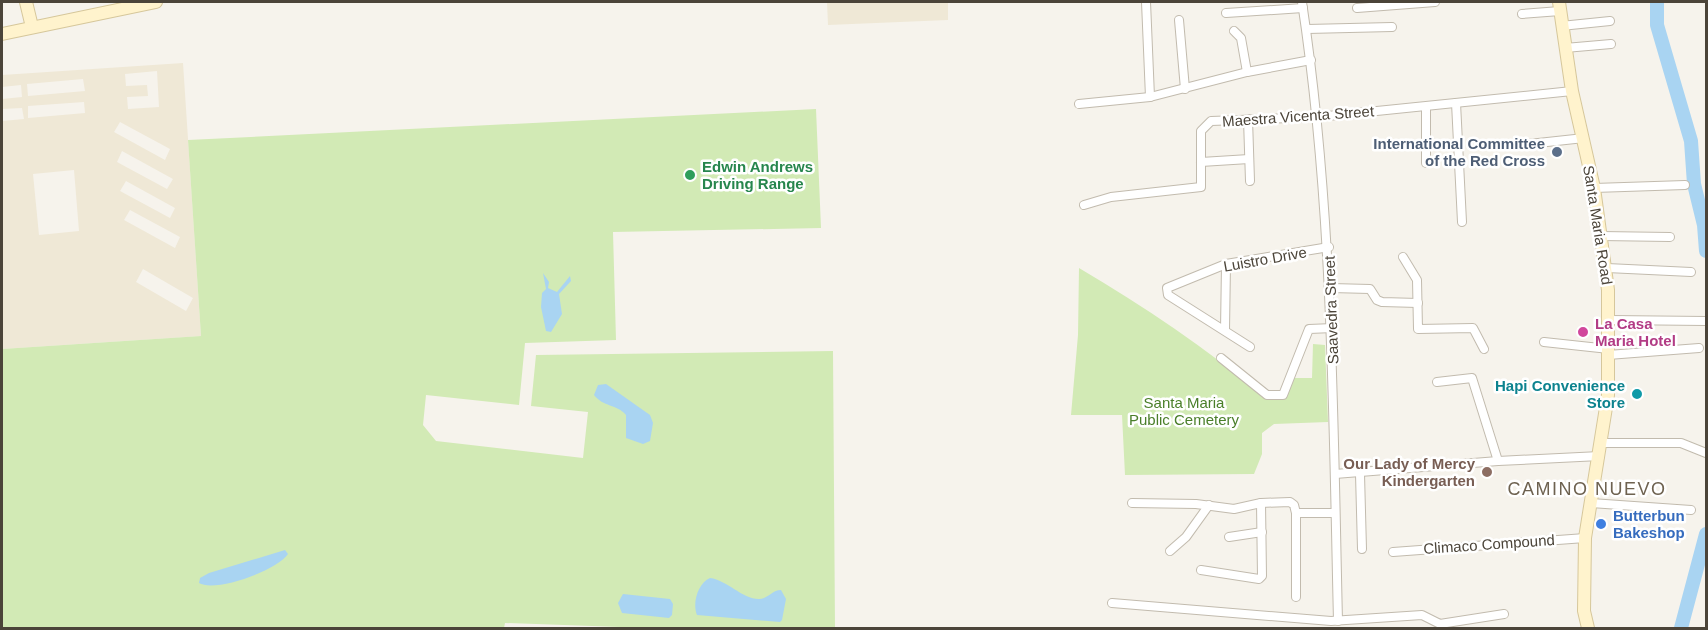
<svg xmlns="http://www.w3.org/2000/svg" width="1708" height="630" font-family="Helvetica,sans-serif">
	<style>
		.education { fill: #efe8d6; fill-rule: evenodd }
		.green { fill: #d2eab5 }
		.water { fill: #a9d4f2 }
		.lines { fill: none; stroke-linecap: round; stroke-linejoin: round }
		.river { stroke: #a9d4f2; stroke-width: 14 }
		.street-casing { stroke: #c2bbae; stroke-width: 10 }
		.secondary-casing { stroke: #d6c79b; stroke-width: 14 }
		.street { stroke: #fff; stroke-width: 8 }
		.secondary { stroke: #fff3cd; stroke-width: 12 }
		.service-dot { fill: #5c6f8a; stroke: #fff; stroke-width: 2 }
		.leisure-dot { fill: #2e9e5b; stroke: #fff; stroke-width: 2 }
		.hotel-dot { fill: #d1479c; stroke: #fff; stroke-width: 2 }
		.culture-dot { fill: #0f9aa8; stroke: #fff; stroke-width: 2 }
		.education-dot { fill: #8d6e63; stroke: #fff; stroke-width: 2 }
		.shop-dot { fill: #3f7fe0; stroke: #fff; stroke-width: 2 }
		.labels { text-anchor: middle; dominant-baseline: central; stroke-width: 5; stroke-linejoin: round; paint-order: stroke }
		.street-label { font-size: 15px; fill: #4b4439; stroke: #fff }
		.service-label { font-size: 15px; font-weight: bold; fill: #4e5e75; stroke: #fff; text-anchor: end }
		.leisure-label { font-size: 15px; font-weight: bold; fill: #27864d; stroke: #fff; text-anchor: start }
		.hotel-label { font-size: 15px; font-weight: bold; fill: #b23c85; stroke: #fff; text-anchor: start }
		.culture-label { font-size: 15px; font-weight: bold; fill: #0d838f; stroke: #fff; text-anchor: end }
		.park-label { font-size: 15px; fill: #4a7f2a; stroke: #fff }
		.education-label { font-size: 15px; font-weight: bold; fill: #785e54; stroke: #fff; text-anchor: end }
		.shop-label { font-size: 15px; font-weight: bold; fill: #366cbe; stroke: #fff; text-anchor: start }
		.quarter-label { font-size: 18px; letter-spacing: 1.5px; fill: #6e6250; stroke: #fff }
	</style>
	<rect width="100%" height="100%" fill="#f6f3ec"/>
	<!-- education -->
	<g class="education">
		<path d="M827 2H948V20L828 25Z"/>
		<path d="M183 63 201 336 2 349V121L24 119 22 108 2 109V99L22 97 21 85 2 87V75ZM157 71 159 107 128 109 127 97 148 96 147 85 126 86 125 74ZM83 79 85 91 28 96 27 84ZM84 102 85 113 28 118V106ZM120 122 170 149 165 160 114 132ZM122 151 173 179 167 189 117 162ZM74 170 79 231 39 235 33 174ZM126 181 175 208 170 218 120 191ZM130 210 180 237 175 248 124 220ZM143 269 193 298 186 311 136 282Z"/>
	</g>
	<!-- green -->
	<g class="green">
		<path d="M816 109 821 228 613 232 616 340 525 343 519 405 426 395 423 425 436 441 583 458 588 412 531 406 536 355 833 351 835 628H648L505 623 504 628H2V349L201 336 188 140Z"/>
		<path d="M1079 268C1145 307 1206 348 1265 397H1285L1292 378H1312L1313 344 1325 345 1328 422 1274 424 1262 433V454L1254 474 1125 475 1122 415H1071L1078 335Z"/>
	</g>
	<!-- water -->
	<g class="water">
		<path d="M543 273 549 282 548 288 557 292 570 276 571 281 559 294 562 314 551 332 546 331 541 307 542 293 546 289Z"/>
		<path d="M606 384 650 415 653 423 650 441 643 444 626 438V415C617 404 603 407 594 395L598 385Z"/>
		<path d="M285 550 288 554C278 570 215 593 199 583L200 578 209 573Z"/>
		<path d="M710 578C727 580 742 599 759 599 768 599 772 590 781 590L786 599 782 620 780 622 697 615C692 603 698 583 710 578Z"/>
		<path d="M623 594 670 599 673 604 672 615 669 618 622 613 618 603Z"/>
	</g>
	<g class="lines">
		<!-- river -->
		<g class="river">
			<path d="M1657 2V25L1691 141 1694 184 1704 225 1706 251"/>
			<path d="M1681 628 1706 534"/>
		</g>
		<defs>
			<g id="street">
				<path d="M1146 2 1150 97"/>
				<path d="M1302 2C1333 207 1333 413 1338 621"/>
				<path d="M1357 8 1435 2"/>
				<path d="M1226 13 1303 8"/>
				<path d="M1522 14 1560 11"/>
				<path d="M1179 20 1185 89"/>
				<path d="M1561 26 1610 21"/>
				<path d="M1307 29 1392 27"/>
				<path d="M1234 31 1241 38 1247 72"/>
				<path d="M1565 48 1611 44"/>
				<path d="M1456 103 1462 222"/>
				<path d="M1079 104 1150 97 1247 72 1311 60"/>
				<path d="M1248 119 1250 181"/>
				<path d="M1529 144 1584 138"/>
				<path d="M1201 162 1249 159"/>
				<path d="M1426 163V107"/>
				<path d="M1594 188 1685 185"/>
				<path d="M1084 205 1111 197 1201 187V131L1211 121 1318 117 1572 91"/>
				<path d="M1601 236 1670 237"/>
				<path d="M1403 257 1417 280 1418 329 1473 328 1484 349"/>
				<path d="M1607 268 1691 272"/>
				<path d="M1331 288 1370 289 1377 300 1382 302 1418 303"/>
				<path d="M1609 320 1706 321"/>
				<path d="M1225 330 1226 264"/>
				<path d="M1544 342 1609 349"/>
				<path d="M1250 347 1168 295 1167 288 1226 264 1329 247"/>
				<path d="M1608 355 1699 348"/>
				<path d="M1221 358 1267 395H1283L1309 329 1333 328"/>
				<path d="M1437 382 1472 378 1498 461"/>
				<path d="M1602 443H1681L1706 453"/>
				<path d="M1335 474 1498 461 1600 456"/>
				<path d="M1360 474 1362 549"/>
				<path d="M1132 503 1196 504 1234 509 1261 503 1290 502 1294 505 1296 513V597"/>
				<path d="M1591 503 1691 510"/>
				<path d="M1296 513H1335"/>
				<path d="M1229 537 1262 532"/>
				<path d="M1170 551 1186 537 1209 505"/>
				<path d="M1393 552 1585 538"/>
				<path d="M1201 570 1259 579 1262 576 1261 503"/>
				<path d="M1112 603 1331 621 1422 615 1440 624 1504 614"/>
			</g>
			<g id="secondary">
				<path d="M26 2 32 27"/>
				<path d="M1559 2 1572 91 1594 188 1608 290V395L1585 538 1584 611 1588 628"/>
				<path d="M2 34 156 2"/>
			</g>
		</defs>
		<!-- street casing -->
		<use href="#street" class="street-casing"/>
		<!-- secondary casing -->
		<use href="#secondary" class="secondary-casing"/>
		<!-- street -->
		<use href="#street" class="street"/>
		<!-- secondary -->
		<use href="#secondary" class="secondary"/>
	</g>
	<!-- markers -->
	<circle class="service-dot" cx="1557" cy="152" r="6"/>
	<circle class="leisure-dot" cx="690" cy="175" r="6"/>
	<circle class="hotel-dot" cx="1583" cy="332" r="6"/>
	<circle class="culture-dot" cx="1637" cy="394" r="6"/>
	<circle class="education-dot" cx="1487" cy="472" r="6"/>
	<circle class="shop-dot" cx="1601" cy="524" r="6"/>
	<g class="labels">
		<!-- street labels -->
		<g class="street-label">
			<text transform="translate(1298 116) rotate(-4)">Maestra Vicenta Street</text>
			<text transform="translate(1598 225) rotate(81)">Santa Maria Road</text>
			<text transform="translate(1265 259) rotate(-10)">Luistro Drive</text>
			<text transform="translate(1331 310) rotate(-92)">Saavedra Street</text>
			<text transform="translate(1489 544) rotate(-4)">Climaco Compound</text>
		</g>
		<!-- service labels -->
		<g class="service-label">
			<text x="1545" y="143">International Committee<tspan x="1545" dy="17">of the Red Cross</tspan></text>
		</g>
		<!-- leisure labels -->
		<g class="leisure-label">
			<text x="702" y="166">Edwin Andrews<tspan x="702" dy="17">Driving Range</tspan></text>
		</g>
		<!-- hotel labels -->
		<g class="hotel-label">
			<text x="1595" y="323">La Casa<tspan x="1595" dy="17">Maria Hotel</tspan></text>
		</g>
		<!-- culture labels -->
		<g class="culture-label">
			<text x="1625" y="385">Hapi Convenience<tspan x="1625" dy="17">Store</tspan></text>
		</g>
		<!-- park labels -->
		<g class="park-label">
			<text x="1184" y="402">Santa Maria<tspan x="1184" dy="17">Public Cemetery</tspan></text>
		</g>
		<!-- education labels -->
		<g class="education-label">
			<text x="1475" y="463">Our Lady of Mercy<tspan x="1475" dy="17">Kindergarten</tspan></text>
		</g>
		<!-- shop labels -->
		<g class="shop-label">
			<text x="1613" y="515">Butterbun<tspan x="1613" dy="17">Bakeshop</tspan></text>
		</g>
		<!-- quarter labels -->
		<g class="quarter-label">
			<text x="1587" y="489">CAMINO NUEVO</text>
		</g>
	</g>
	<!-- border -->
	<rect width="1708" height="630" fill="none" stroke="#4b4439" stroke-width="6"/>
</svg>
